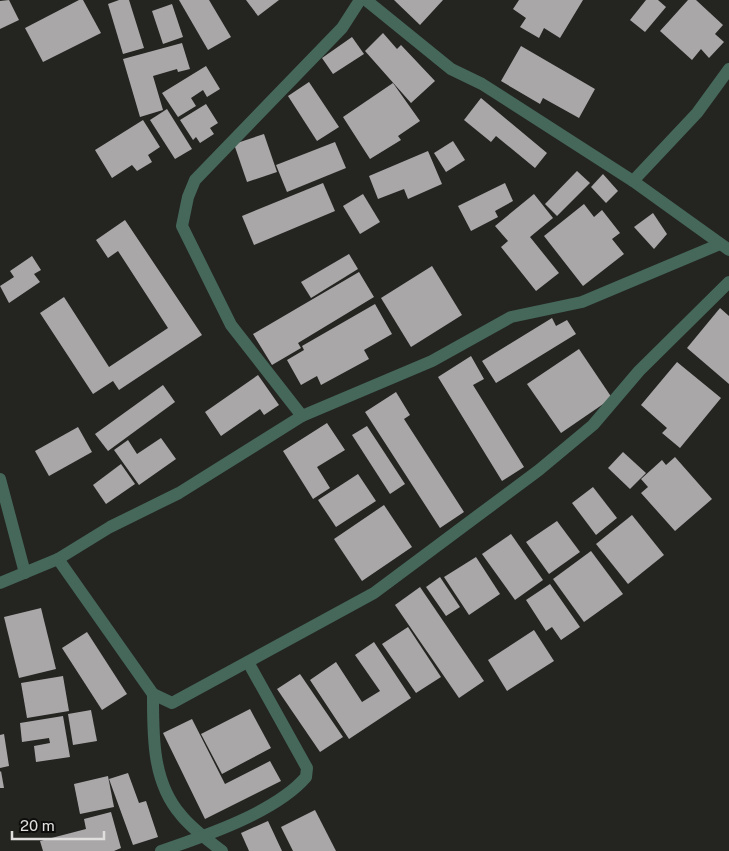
<svg xmlns="http://www.w3.org/2000/svg" width="729" height="851" font-family="'Public Sans',sans-serif">
	<style>
		.building { fill: #aaa7a9 }
		.lines { fill: none; stroke-linecap: round; stroke-linejoin: round }
		.street { stroke: #45685a; stroke-width: 12 }
	</style>
	<rect width="100%" height="100%" fill="#242421"/>
	<!-- building -->
	<g class="building">
		<path d="M9 0 19 20 0 29V1Z"/>
		<path d="M79 0H83L101 33 43 62 25 28Z"/>
		<path d="M119 0H129L144 48 123 54 108 4Z"/>
		<path d="M179 0H209L231 37 208 50Z"/>
		<path d="M246 0H279L258 16Z"/>
		<path d="M394 0H443L420 25Z"/>
		<path d="M519 0H583L560 38 544 28 539 38 520 27 526 18 513 9Z"/>
		<path d="M646 0H658L666 7 645 32 630 20Z"/>
		<path d="M688 0H696L723 25 715 34 724 42 709 58 701 49 692 60 660 31Z"/>
		<path d="M172 4 183 37 163 44 152 11Z"/>
		<path d="M383 33 397 49 401 45 435 81 411 103 365 51Z"/>
		<path d="M352 37 364 54 333 74 322 58Z"/>
		<path d="M182 43 190 69 178 72 177 69 153 76 163 110 140 117 123 59Z"/>
		<path d="M521 46 595 89 579 118 543 98 540 104 501 81Z"/>
		<path d="M206 66 220 89 207 97 203 90 191 98 196 106 178 117 162 93Z"/>
		<path d="M309 82 339 127 317 141 288 96Z"/>
		<path d="M393 83 420 121 398 136 401 140 370 159 343 117Z"/>
		<path d="M481 98 547 153 535 168 496 136 491 142 464 120Z"/>
		<path d="M206 104 218 123 210 128 214 134 200 143 196 137 193 140 180 120Z"/>
		<path d="M167 109 192 149 175 159 150 120Z"/>
		<path d="M143 120 160 147 148 155 152 162 137 171 132 165 112 178 95 150Z"/>
		<path d="M264 134 277 172 247 182 234 144Z"/>
		<path d="M453 141 465 160 446 172 434 153Z"/>
		<path d="M335 142 346 168 287 192 276 165Z"/>
		<path d="M428 151 442 184 408 199 404 189 378 199 369 176Z"/>
		<path d="M577 171 590 183 557 216 545 204Z"/>
		<path d="M603 174 618 191 606 203 591 187Z"/>
		<path d="M323 183 335 211 254 245 242 216Z"/>
		<path d="M505 183 513 201 495 211 498 217 471 231 458 206Z"/>
		<path d="M363 194 380 222 360 234 343 206Z"/>
		<path d="M534 194 553 218 530 237 559 273 536 291 501 247 508 241 495 226Z"/>
		<path d="M584 204 594 217 602 210 620 233 612 239 624 254 583 286 544 236Z"/>
		<path d="M653 213 667 234 654 249 634 227Z"/>
		<path d="M125 220 202 335 119 390 113 381 93 394 40 313 64 297 109 367 168 328 118 251 108 258 96 240Z"/>
		<path d="M349 254 358 269 311 298 301 282Z"/>
		<path d="M32 256 41 270 34 274 40 282 9 303 0 286 14 277 10 271Z"/>
		<path d="M432 266 462 315 411 347 381 298Z"/>
		<path d="M359 272 374 297 298 343 301 348 272 365 253 334Z"/>
		<path d="M375 304 392 334 364 350 369 359 321 385 317 376 301 385 287 360 304 350 302 346Z"/>
		<path d="M720 308 729 316V384L687 348Z"/>
		<path d="M552 318 556 326 567 320 576 334 496 383 482 361Z"/>
		<path d="M579 349 612 398 561 433 527 384Z"/>
		<path d="M471 356 484 379 473 385 524 467 502 481 438 377Z"/>
		<path d="M677 362 721 398 680 448 662 433 667 428 641 405Z"/>
		<path d="M258 375 279 405 264 415 260 409 221 436 205 412Z"/>
		<path d="M163 385 175 402 108 451 95 434Z"/>
		<path d="M396 392 410 415 404 419 464 512 440 528 365 412Z"/>
		<path d="M327 423 345 450 317 467 330 488 313 499 283 451Z"/>
		<path d="M367 426 405 484 390 494 352 435Z"/>
		<path d="M78 427 92 452 49 476 35 451Z"/>
		<path d="M161 438 176 459 139 485 114 450 128 440 137 454Z"/>
		<path d="M623 452 646 473 630 489 608 468Z"/>
		<path d="M675 457 712 499 675 531 641 493 648 487 641 479 662 460 666 465Z"/>
		<path d="M121 464 135 484 106 504 93 485Z"/>
		<path d="M358 474 376 501 336 527 318 500Z"/>
		<path d="M593 487 617 518 596 535 572 503Z"/>
		<path d="M384 505 412 547 362 581 334 539Z"/>
		<path d="M632 515 664 555 628 584 596 544Z"/>
		<path d="M557 521 580 552 549 574 526 542Z"/>
		<path d="M511 534 543 580 515 600 482 554Z"/>
		<path d="M591 551 623 594 584 622 553 579Z"/>
		<path d="M476 557 500 594 469 615 444 577Z"/>
		<path d="M440 577 460 607 446 616 426 587Z"/>
		<path d="M550 584 580 627 561 640 552 627 546 631 526 600Z"/>
		<path d="M420 587 484 681 459 698 395 605Z"/>
		<path d="M41 608 56 669 19 678 4 617Z"/>
		<path d="M408 627 441 677 416 693 382 644Z"/>
		<path d="M534 630 554 661 507 691 488 660Z"/>
		<path d="M87 632 127 694 102 710 62 648Z"/>
		<path d="M374 642 411 698 349 739 310 680 336 662 362 702 380 691 355 655Z"/>
		<path d="M300 674 343 737 320 752 277 689Z"/>
		<path d="M63 676 69 711 27 718 21 683Z"/>
		<path d="M250 709 271 748 222 774 201 734Z"/>
		<path d="M91 710 97 741 73 745 68 714Z"/>
		<path d="M63 716 70 757 36 762 34 746 50 743 49 738 22 742 20 723Z"/>
		<path d="M192 719 225 784 270 761 281 781 205 819 163 733Z"/>
		<path d="M4 734 9 766 0 768V735Z"/>
		<path d="M1 771 4 788H0V772Z"/>
		<path d="M128 773 139 803 146 801 158 837 133 845 109 779Z"/>
		<path d="M108 776 114 807 80 814 74 784Z"/>
		<path d="M315 810 336 851H293L281 827Z"/>
		<path d="M111 812 121 848 114 851H43L40 841 86 829 84 819Z"/>
		<path d="M268 821 282 851H249L241 833Z"/>
	</g>
	<g class="lines">
		<!-- street -->
		<g class="street">
			<path d="M366 0 451 69 482 84 633 181 729 250"/>
			<path d="M633 181 697 113 729 69"/>
			<path d="M302 416 231 325 182 226 188 197 195 180 342 28 360 0"/>
			<path d="M0 479 25 573"/>
			<path d="M58 559 153 694 172 703 374 593 539 470 593 425 639 371 729 282"/>
			<path d="M0 583 58 559 110 527 179 493 302 416 432 361 511 317 582 302 720 244"/>
			<path d="M153 694C153 735 152 782 181 815 192 829 208 840 222 851"/>
			<path d="M161 851C205 836 276 812 306 777L307 768 248 662"/>
		</g>
	</g>
	<!-- scale -->
	<path d="M12 831v8h92v-8" fill="none" stroke="#e0dfde" stroke-width="2.5"/>
	<text x="20" y="831" font-size="15" fill="#e0dfde" stroke="#0d0d0c" stroke-width="4" paint-order="stroke">20 m</text>
</svg>
